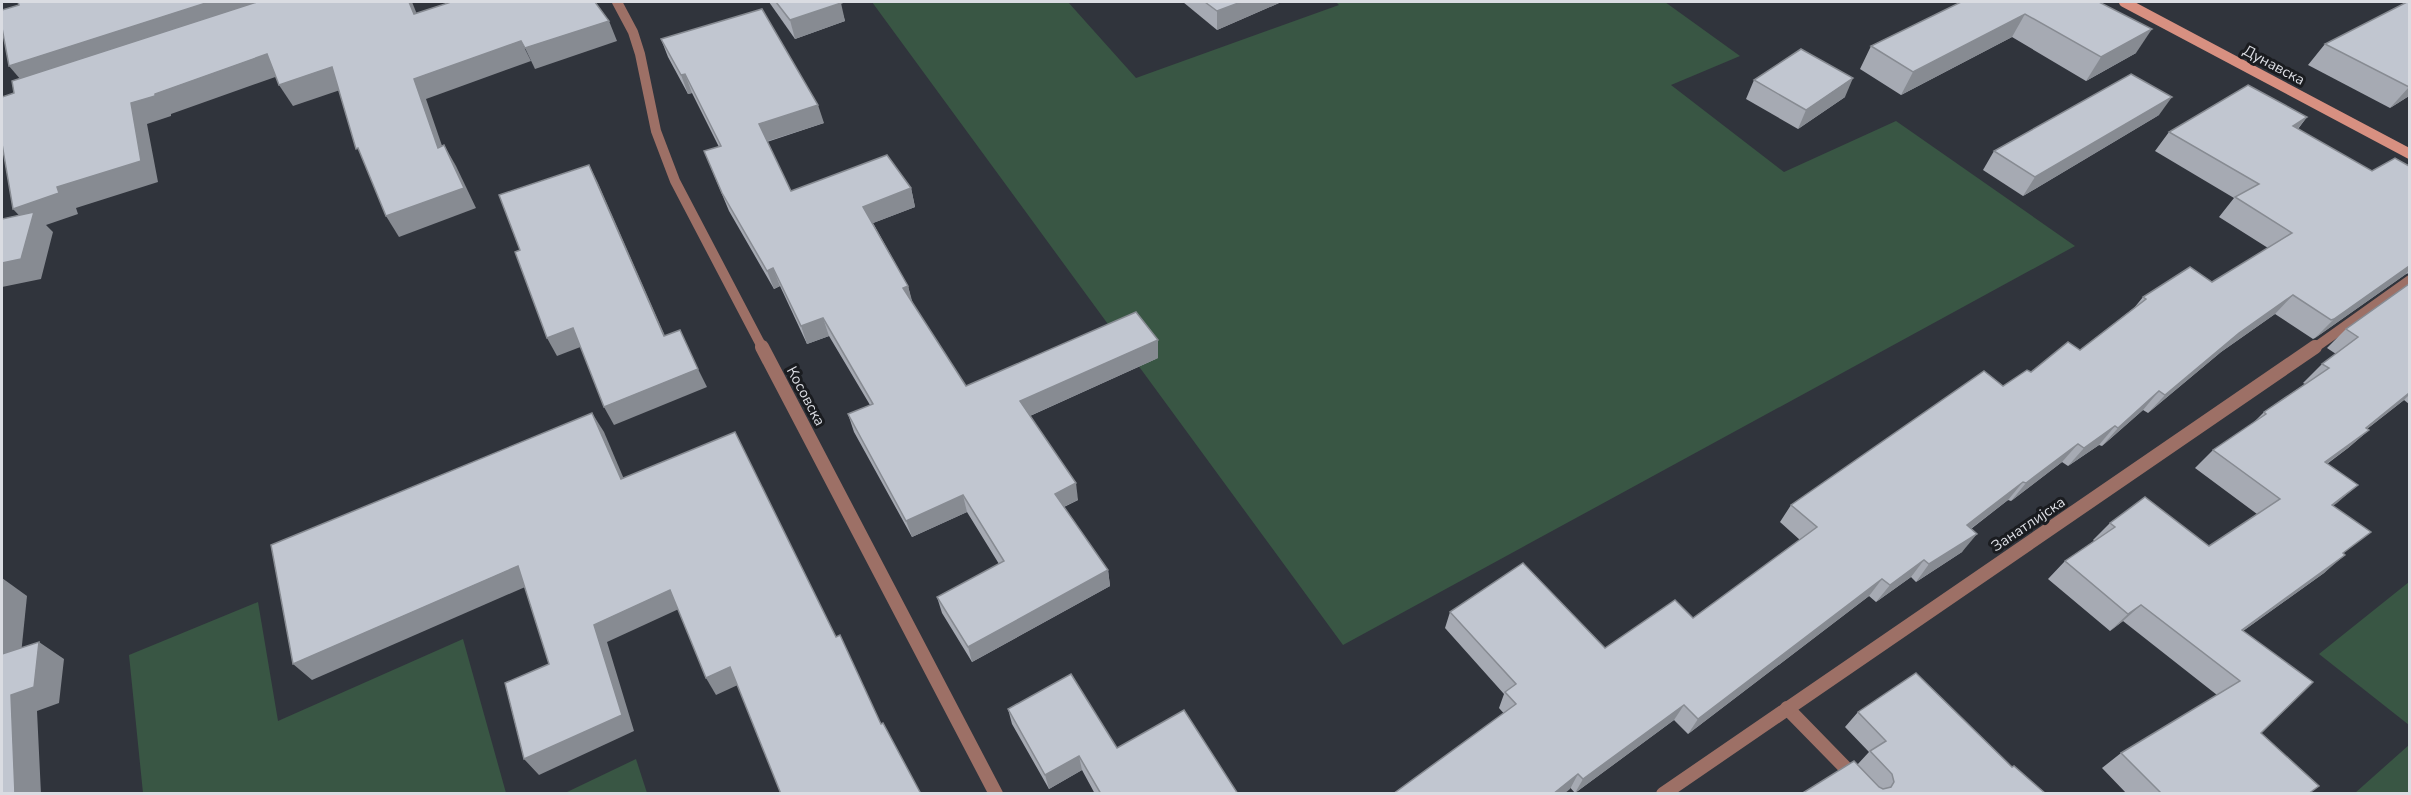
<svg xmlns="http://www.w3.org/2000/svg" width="2411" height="795" font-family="'Nunito Sans',sans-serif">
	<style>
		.green { fill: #395644 }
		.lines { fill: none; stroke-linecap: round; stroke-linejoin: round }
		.minor-far1 { stroke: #9d7066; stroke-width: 10 }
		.minor { stroke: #9d7066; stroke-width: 14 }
		.secondary { stroke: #d89081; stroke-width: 10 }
		.wall { fill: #a6aab3 }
		.shaded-wall { fill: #878b92 }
		.building { fill: #c1c6d0; stroke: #878b92; stroke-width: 1.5 }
		.labels { text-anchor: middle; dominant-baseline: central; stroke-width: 6; stroke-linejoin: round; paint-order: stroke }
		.street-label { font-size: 15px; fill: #dadce2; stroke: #1a1c20 }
	</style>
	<rect width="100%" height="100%" fill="#30343c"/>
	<!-- green -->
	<g class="green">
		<path d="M872 2H1068L1136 78 1339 5 1336 2H1665L1740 56 1671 85 1784 172 1896 121 2075 246 1343 645Z"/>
		<path d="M2409 582V725L2319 654Z"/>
		<path d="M258 602 278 721 463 639 506 793H143L129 655Z"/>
		<path d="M2409 745V793H2355Z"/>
		<path d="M636 759 647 793H565Z"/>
	</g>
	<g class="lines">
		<!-- minor-far1 -->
		<g class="minor-far1">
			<path d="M617 2 633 32 640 54 656 131 675 181 763 349"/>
			<path d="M2313 349 2410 280"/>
		</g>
		<!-- minor -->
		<g class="minor">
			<path d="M762 347 996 794"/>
			<path d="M1787 708 1871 794"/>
			<path d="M1663 794 2315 347"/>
		</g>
		<!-- secondary -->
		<path class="secondary" d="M2124 2 2410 154"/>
	</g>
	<!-- wall -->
	<g class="wall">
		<path d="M769 2H839L845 21 795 39Z"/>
		<path d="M1183 2H1279V3L1217 30Z"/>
		<path d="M1961 2H2099L2136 53 2086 81 2012 37 1901 95 1860 69 1871 46Z"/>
		<path d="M2409 2V96L2390 108 2308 65 2325 44Z"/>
		<path d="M661 39 824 123 767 142 791 191 911 188 915 207 873 223 908 286 912 303 966 386 1158 358 1030 416 1078 500 1064 507 1108 570 1110 586 972 662 942 613 937 597 999 564 967 512 912 537 854 432 848 414 870 405 829 336 807 344 780 286 774 289 729 211 704 151 719 147 692 93 688 94 668 57Z"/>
		<path d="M1754 80 1845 97 1798 129 1746 99Z"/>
		<path d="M2159 115 2023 196 1983 170 1994 151Z"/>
		<path d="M2307 117 2298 129 2372 171 2409 166V273L2406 274 2315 338 2313 339 2275 314 2221 352 2148 413 2143 410 2102 446 2099 445 2068 466 2062 462 2011 501 2008 500 1971 529 1962 552 1916 582 1911 577 1876 602 1869 596 1688 734 1674 720 1575 793 1499 708 1504 694 1445 628 1450 612 1605 648 1693 618 1800 540 1780 522 1791 505 2003 386 2031 372 2080 350 2134 308 2143 297 2212 282 2268 248 2219 217 2234 198 2155 151 2169 132Z"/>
		<path d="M2409 284V404L2404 400 2367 429 2369 430 2348 448 2327 464 2333 506 2343 554 2324 573 2243 631 2261 733 2308 794H2127L2102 768 2121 753 2217 695 2123 621 2110 631 2048 579 2065 561 2094 541 2093 540 2110 523 2209 546 2257 514 2195 468 2213 450 2253 423 2264 412 2305 384 2303 383 2322 364 2336 354 2327 348 2346 329Z"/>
		<path d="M1008 709 1117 748 1238 794H1095L1082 770 1049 789 1012 724Z"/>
		<path d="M1858 712 2012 767 2046 794H1801L1857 765 1869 752 1845 727Z"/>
	</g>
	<!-- shaded-wall -->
	<g class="shaded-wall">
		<path d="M209 2H286L27 87 9 66Z"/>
		<path d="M409 2H412L425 34 414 14Z"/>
		<path d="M1241 2H1279V3L1217 30V11Z"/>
		<path d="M841 3 845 21 795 39 790 20Z"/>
		<path d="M2025 14 2012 37 1901 95 1913 72Z"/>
		<path d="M609 21 617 41 535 69 525 48Z"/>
		<path d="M2152 29 2136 53 2086 81 2101 57Z"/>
		<path d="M521 41 531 61 426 99 450 169 438 148 414 79Z"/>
		<path d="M267 54 281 75 171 114V116L147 124 158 182 76 208 78 214 46 225 53 232 41 279 2 287V263L30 227 13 209 57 187 131 103 155 94Z"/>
		<path d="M332 67 346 88 293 106 279 85Z"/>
		<path d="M685 74 692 93 688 94 681 75Z"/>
		<path d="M1853 78 1845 97 1798 129 1806 110Z"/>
		<path d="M2409 87V96L2390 108Z"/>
		<path d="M2172 97 2159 115 2023 196 2035 177Z"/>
		<path d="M818 105 824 123 765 142 759 124Z"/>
		<path d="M2307 117 2291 137 2293 126Z"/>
		<path d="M444 145 456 166 476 208 399 237 386 216Z"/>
		<path d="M589 165 598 183 673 354 664 336Z"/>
		<path d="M911 188 915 207 868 225 863 207Z"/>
		<path d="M2409 266V270L2406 274 2315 338 2334 319Z"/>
		<path d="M773 268 780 286 774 289 767 271Z"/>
		<path d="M908 286 913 304 903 288Z"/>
		<path d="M2293 295 2275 314 2221 352 2148 413 2165 395 2239 333Z"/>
		<path d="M823 318 829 336 807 344 801 326Z"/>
		<path d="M573 328 583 346 557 356 547 338Z"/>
		<path d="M1158 340V358L1023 419 1020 401Z"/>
		<path d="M698 369 707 387 614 425 604 407Z"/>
		<path d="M2159 391 2143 410 2102 446 2118 428Z"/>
		<path d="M2409 393V395L2404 400 2345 446 2366 428Z"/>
		<path d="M592 413 604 432 632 498 621 479Z"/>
		<path d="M2115 426 2099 445 2068 466 2084 448Z"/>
		<path d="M2369 430 2348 448 2304 480 2325 462Z"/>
		<path d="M2078 444 2062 462 2011 501 2026 483Z"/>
		<path d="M2023 482 2008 500 1952 543 1967 525Z"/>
		<path d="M1076 483 1078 500 1057 510 1055 494Z"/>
		<path d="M2358 485 2337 503 2311 522 2332 505Z"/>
		<path d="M963 495 967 512 912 537 906 521Z"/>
		<path d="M1977 534 1962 552 1916 582 1929 564Z"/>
		<path d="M2345 555 2324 573 2222 646 2242 630Z"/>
		<path d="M1924 560 1911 577 1876 602 1890 585Z"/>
		<path d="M518 566 532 584 312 680 293 664Z"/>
		<path d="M1108 570 1110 586 972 662 968 647Z"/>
		<path d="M2 578 27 596 19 674 2 662Z"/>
		<path d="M1882 579 1869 596 1688 734 1698 719Z"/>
		<path d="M670 590 681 608 607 642 634 731 539 775 524 759 594 625Z"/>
		<path d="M2141 605 2123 621 2110 631 2128 614Z"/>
		<path d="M39 642 64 659 59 703 37 711 41 794H15L11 695Z"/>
		<path d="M730 667 740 684 716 695 706 678Z"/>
		<path d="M1684 705 1674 720 1575 793 1583 779Z"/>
		<path d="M1079 756 1082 770 1049 789 1045 775Z"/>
		<path d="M1578 774 1570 789 1564 794H1553Z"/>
	</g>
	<!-- building -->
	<g class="building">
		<path d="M18 2H209L9 66 2 28V10L19 5Z"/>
		<path d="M257 2H409L414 14 451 2H595L609 21 525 48 521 41 414 79 438 148 444 145 464 188 386 216 358 148 356 149 332 67 279 85 267 54 155 94V96L131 103 141 161 57 187 59 193 13 209 2 144V97L14 93 12 81Z"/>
		<path d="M776 2H839L841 3 790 20Z"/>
		<path d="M1205 2H1241L1217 11Z"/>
		<path d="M1961 2H2099L2152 29 2101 57 2025 14 1913 72 1871 46Z"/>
		<path d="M2407 2H2409V87L2325 44Z"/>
		<path d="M762 9 818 105 759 124 791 191 887 155 911 188 863 207 908 286 903 288 966 386 1136 312 1158 340 1020 401 1076 483 1055 494 1108 570 968 647 937 597 1004 561 963 495 906 521 848 414 873 404 823 318 801 326 773 268 767 271 722 193 704 151 721 146 685 74 681 75 661 39Z"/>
		<path d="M1801 49 1853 78 1806 110 1754 80Z"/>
		<path d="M2131 74 2172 97 2035 177 1994 151Z"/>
		<path d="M2248 85 2307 117 2293 126 2372 171 2395 158 2409 166V266L2334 319 2331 320 2293 295 2239 333 2165 395 2159 391 2118 428 2115 426 2084 448 2078 444 2026 483 2023 482 1967 525 1977 534 1929 564 1924 560 1890 585 1882 579 1698 719 1684 705 1583 779 1578 774 1553 794H1393L1516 704 1505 692 1516 684 1450 612 1523 563 1605 648 1675 600 1693 618 1817 527 1791 505 1984 371 2003 386 2027 370 2031 372 2068 342 2080 350 2146 299 2143 297 2190 267 2212 282 2292 233 2235 197 2259 184 2169 132Z"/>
		<path d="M589 165 664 336 680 330 698 369 604 407 573 328 547 338 515 252 520 250 499 195Z"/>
		<path d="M34 212 21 259 2 263V219Z"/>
		<path d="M2409 284V393L2366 428 2369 430 2325 462 2358 485 2332 505 2371 532 2343 553 2345 555 2242 630 2313 682 2261 733 2319 786 2308 794H2162L2121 753 2240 681 2141 605 2128 614 2065 561 2115 527 2110 523 2145 497 2209 546 2280 499 2213 450 2266 414 2264 412 2329 368 2322 364 2358 337 2346 329Z"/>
		<path d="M592 413 621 479 735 432 836 637 840 635 881 724 883 723 921 794H781L730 667 706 678 670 590 594 625 622 715 524 759 505 683 549 664 518 566 293 664 271 545Z"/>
		<path d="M39 642 34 687 11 695 15 794H2V654Z"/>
		<path d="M1916 673 2012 767 2014 766 2046 794H1801L1854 761 1879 787 1883 789 1891 787 1894 782 1892 774 1870 751 1886 741 1858 712Z"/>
		<path d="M1071 674 1117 748 1184 710 1238 794H1101L1079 756 1045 775 1008 709Z"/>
	</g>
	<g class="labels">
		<!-- street labels -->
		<g class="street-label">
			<text transform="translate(2274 65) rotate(28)">Дунавска</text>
			<text transform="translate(806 396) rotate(62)">Косовска</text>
			<text transform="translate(2028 524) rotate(-34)">Занатлијска</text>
		</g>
	</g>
	<!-- border -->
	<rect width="2411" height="795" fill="none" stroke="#dadce2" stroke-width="6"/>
</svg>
